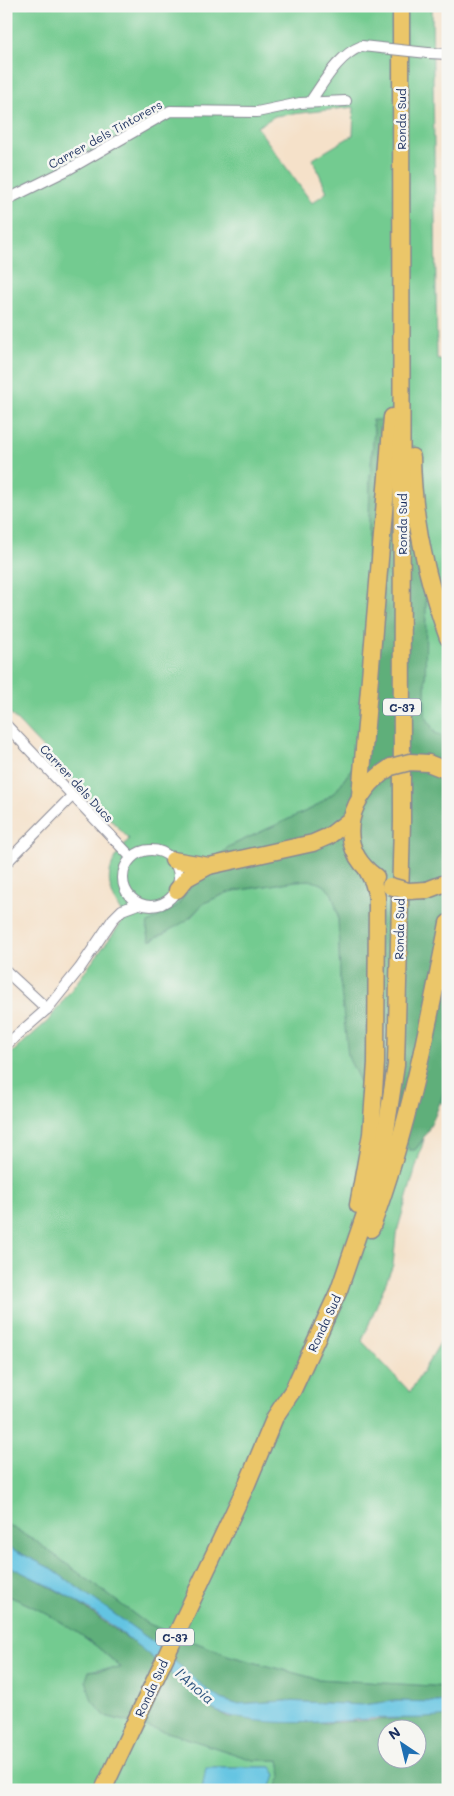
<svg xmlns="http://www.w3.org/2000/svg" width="454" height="1796" font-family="Mali,sans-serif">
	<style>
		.green { fill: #73cb90; stroke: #477d77; fill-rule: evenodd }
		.forest { fill: #5eaf7a; stroke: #3c6f6c; fill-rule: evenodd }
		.water { fill: #64c4e2; stroke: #407aa0 }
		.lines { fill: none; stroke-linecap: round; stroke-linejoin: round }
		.minor-casing { stroke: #888894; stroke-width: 12 }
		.trunk-casing { stroke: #888894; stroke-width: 19 }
		.minor { stroke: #fff; stroke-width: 10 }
		.trunk { stroke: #ebc669; stroke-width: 16 }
		.minor-bridge-casing { stroke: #888894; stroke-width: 12; stroke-linecap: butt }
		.trunk-bridge-casing { stroke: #888894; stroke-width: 19; stroke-linecap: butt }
		.minor-bridge { stroke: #fff; stroke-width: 10 }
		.trunk-bridge { stroke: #ebc669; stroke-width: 16 }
		.labels { text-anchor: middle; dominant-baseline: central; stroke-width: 5; stroke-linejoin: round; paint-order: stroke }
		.shield { fill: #f6f6f2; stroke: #5d6b8a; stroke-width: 1 }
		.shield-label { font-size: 11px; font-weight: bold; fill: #1b2f5e }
		.street-label { font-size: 12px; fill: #1b2f5e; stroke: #f6f6f2 }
		.water-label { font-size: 14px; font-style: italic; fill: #2d547f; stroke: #f6f6f2 }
	</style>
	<rect width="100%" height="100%" fill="#f6f6f2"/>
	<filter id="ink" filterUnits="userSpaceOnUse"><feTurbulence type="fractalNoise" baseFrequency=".02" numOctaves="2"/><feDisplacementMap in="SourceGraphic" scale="10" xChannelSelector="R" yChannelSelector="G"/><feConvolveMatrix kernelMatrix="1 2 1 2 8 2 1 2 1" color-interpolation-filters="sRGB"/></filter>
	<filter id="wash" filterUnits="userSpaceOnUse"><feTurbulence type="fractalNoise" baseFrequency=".0096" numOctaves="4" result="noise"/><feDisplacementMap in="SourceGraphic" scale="20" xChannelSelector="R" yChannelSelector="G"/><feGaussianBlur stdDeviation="1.12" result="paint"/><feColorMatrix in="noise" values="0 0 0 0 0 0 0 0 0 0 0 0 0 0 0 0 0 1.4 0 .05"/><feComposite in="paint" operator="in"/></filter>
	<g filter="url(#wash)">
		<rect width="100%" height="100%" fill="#f5e1c9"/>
		<!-- green -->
		<g class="green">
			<path d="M6 6H432L437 359 448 363V738L435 733 425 715 426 584 395 524 372 420 374 430 370 477 368 569 371 655 355 764 336 791 315 807 228 847 189 889 177 906 147 929 150 941 191 917 204 903 229 892 295 881 310 880 324 885 332 894 338 914 340 981 352 1062 361 1085 378 1103 396 1116 415 1150 424 1139 396 1235 393 1265 362 1341 410 1392 448 1330V1687L317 1679 230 1656 146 1623 33 1539 6 1524V1058L48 1021 125 918C103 885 104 869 129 839L6 709ZM354 107 353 135 313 159 327 192 312 203 257 127 275 116Z"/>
			<path d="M448 1077V1106L440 1102Z"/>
			<path d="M6 1595C47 1611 91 1637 121 1669H99L89 1671 86 1681 105 1716 174 1734 253 1760H279L282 1775 275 1790H269L276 1775 271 1767H207L202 1790H6Z"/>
		</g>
		<!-- forest -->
		<g class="forest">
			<path d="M372 420H383L386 425 388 496 395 524 410 535 420 553 426 584 425 715 435 733 448 738V1077C441 1103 431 1130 415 1150H409L396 1116 364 1090 348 1057 340 981 338 914 332 894 324 885 310 880 295 881 229 892 204 903 186 921 150 941 147 929 148 923 177 906 189 889 228 847 315 807 336 791 355 764 371 655 368 569 370 477 374 430Z"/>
			<path d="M6 1524 33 1539 146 1623 230 1656 317 1679 448 1687V1700L438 1702 394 1701 362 1705 286 1701 236 1704 223 1700 206 1689 152 1641 50 1568 6 1546Z"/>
			<path d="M6 1564 71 1598 144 1650 210 1708 228 1717 326 1723 448 1716V1790H275L282 1775 279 1760H253L174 1734 105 1716 92 1701 86 1680 89 1671 121 1668C90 1637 47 1611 6 1595ZM386 1728H416V1758H386Z"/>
		</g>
		<!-- water -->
		<g class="water">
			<path d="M6 1546 50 1568 152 1641 206 1689 223 1700 236 1704 286 1701 362 1705 394 1701 438 1702 448 1700V1716C421 1720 394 1717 368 1719 326 1722 247 1729 210 1708 166 1669 122 1629 71 1598 51 1585 27 1576 6 1564Z"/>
			<path d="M206 1767H271L276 1775 269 1790H202Z"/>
		</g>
	</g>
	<g filter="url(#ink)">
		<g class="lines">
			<defs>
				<g id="minor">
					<path d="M428 53 448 54"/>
					<path d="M310 102C324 82 338 55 362 46"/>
					<path d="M6 200 69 169 170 111 257 112 300 103 346 101"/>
					<path d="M6 725 131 857"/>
					<circle cx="151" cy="878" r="28"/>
					<path d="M6 863 72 796"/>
					<path d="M6 971 47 1009"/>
					<path d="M6 1045 47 1009 80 968 113 919 122 910 138 904"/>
				</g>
				<g id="trunk">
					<path d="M412 457C413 518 427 581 448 638"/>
					<path d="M428 763 448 771"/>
					<path d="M360 796 392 417"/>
					<path d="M173 860 209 866"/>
					<path d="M376 877C331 844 351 792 391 767"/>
					<path d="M177 890 187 878 209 866 313 843 329 836 351 819"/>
					<path d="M427 890 448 882"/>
					<path d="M358 1205 371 1134 376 1063 377 897 373 882 367 870"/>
					<path d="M371 1229C408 1130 428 1027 448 923"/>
					<path d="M103 1790 247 1484 275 1417 293 1390 339 1290 367 1208 385 1137 396 1065 402 821 401 6"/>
				</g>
			</defs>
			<!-- minor casing -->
			<use href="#minor" class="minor-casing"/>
			<!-- trunk casing -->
			<use href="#trunk" class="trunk-casing"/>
			<!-- minor -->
			<use href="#minor" class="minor"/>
			<!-- trunk -->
			<use href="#trunk" class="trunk"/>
			<defs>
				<path id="minor-bridge" d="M362 46 428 53"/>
				<g id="trunk-bridge">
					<path d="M391 767 410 762 428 763"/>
					<path d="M390 886 408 891 427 890"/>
				</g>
			</defs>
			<!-- minor-bridge casing -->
			<use href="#minor-bridge" class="minor-bridge-casing"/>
			<!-- trunk-bridge casing -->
			<use href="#trunk-bridge" class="trunk-bridge-casing"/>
			<!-- minor-bridge -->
			<use href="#minor-bridge" class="minor-bridge"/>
			<!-- trunk-bridge -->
			<use href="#trunk-bridge" class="trunk-bridge"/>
		</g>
	</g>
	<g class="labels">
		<!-- shield labels -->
		<g class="shield">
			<rect x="383" y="698.5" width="38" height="17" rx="4"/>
			<rect x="156" y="1628.5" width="38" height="17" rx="4"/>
		</g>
		<g class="shield-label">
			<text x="402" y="707">C-37</text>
			<text x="175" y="1637">C-37</text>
		</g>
		<!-- street labels -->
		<g class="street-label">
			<text transform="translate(401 119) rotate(-90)">Ronda Sud</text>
			<text transform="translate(105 134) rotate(-29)">Carrer dels Tintorers</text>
			<text transform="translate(402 524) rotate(-90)">Ronda Sud</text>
			<text transform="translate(77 783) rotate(47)">Carrer dels Ducs</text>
			<text transform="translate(399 929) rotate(-89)">Ronda Sud</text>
			<text transform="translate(324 1323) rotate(-65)">Ronda Sud</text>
			<text transform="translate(151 1688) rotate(-65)">Ronda Sud</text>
		</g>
		<!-- water labels -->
		<g class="water-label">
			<text transform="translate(195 1686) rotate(41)">l'Anoia</text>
		</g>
	</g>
	<!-- margin -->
	<rect width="454" height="1796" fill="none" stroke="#f6f6f2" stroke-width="25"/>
	<!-- north arrow -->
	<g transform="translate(402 1744) rotate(325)"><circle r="24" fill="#f6f6f2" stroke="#9ea6b7"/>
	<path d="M0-4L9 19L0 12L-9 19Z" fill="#1f6fb2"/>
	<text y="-8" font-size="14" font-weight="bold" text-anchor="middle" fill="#1b2f5e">N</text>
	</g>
</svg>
